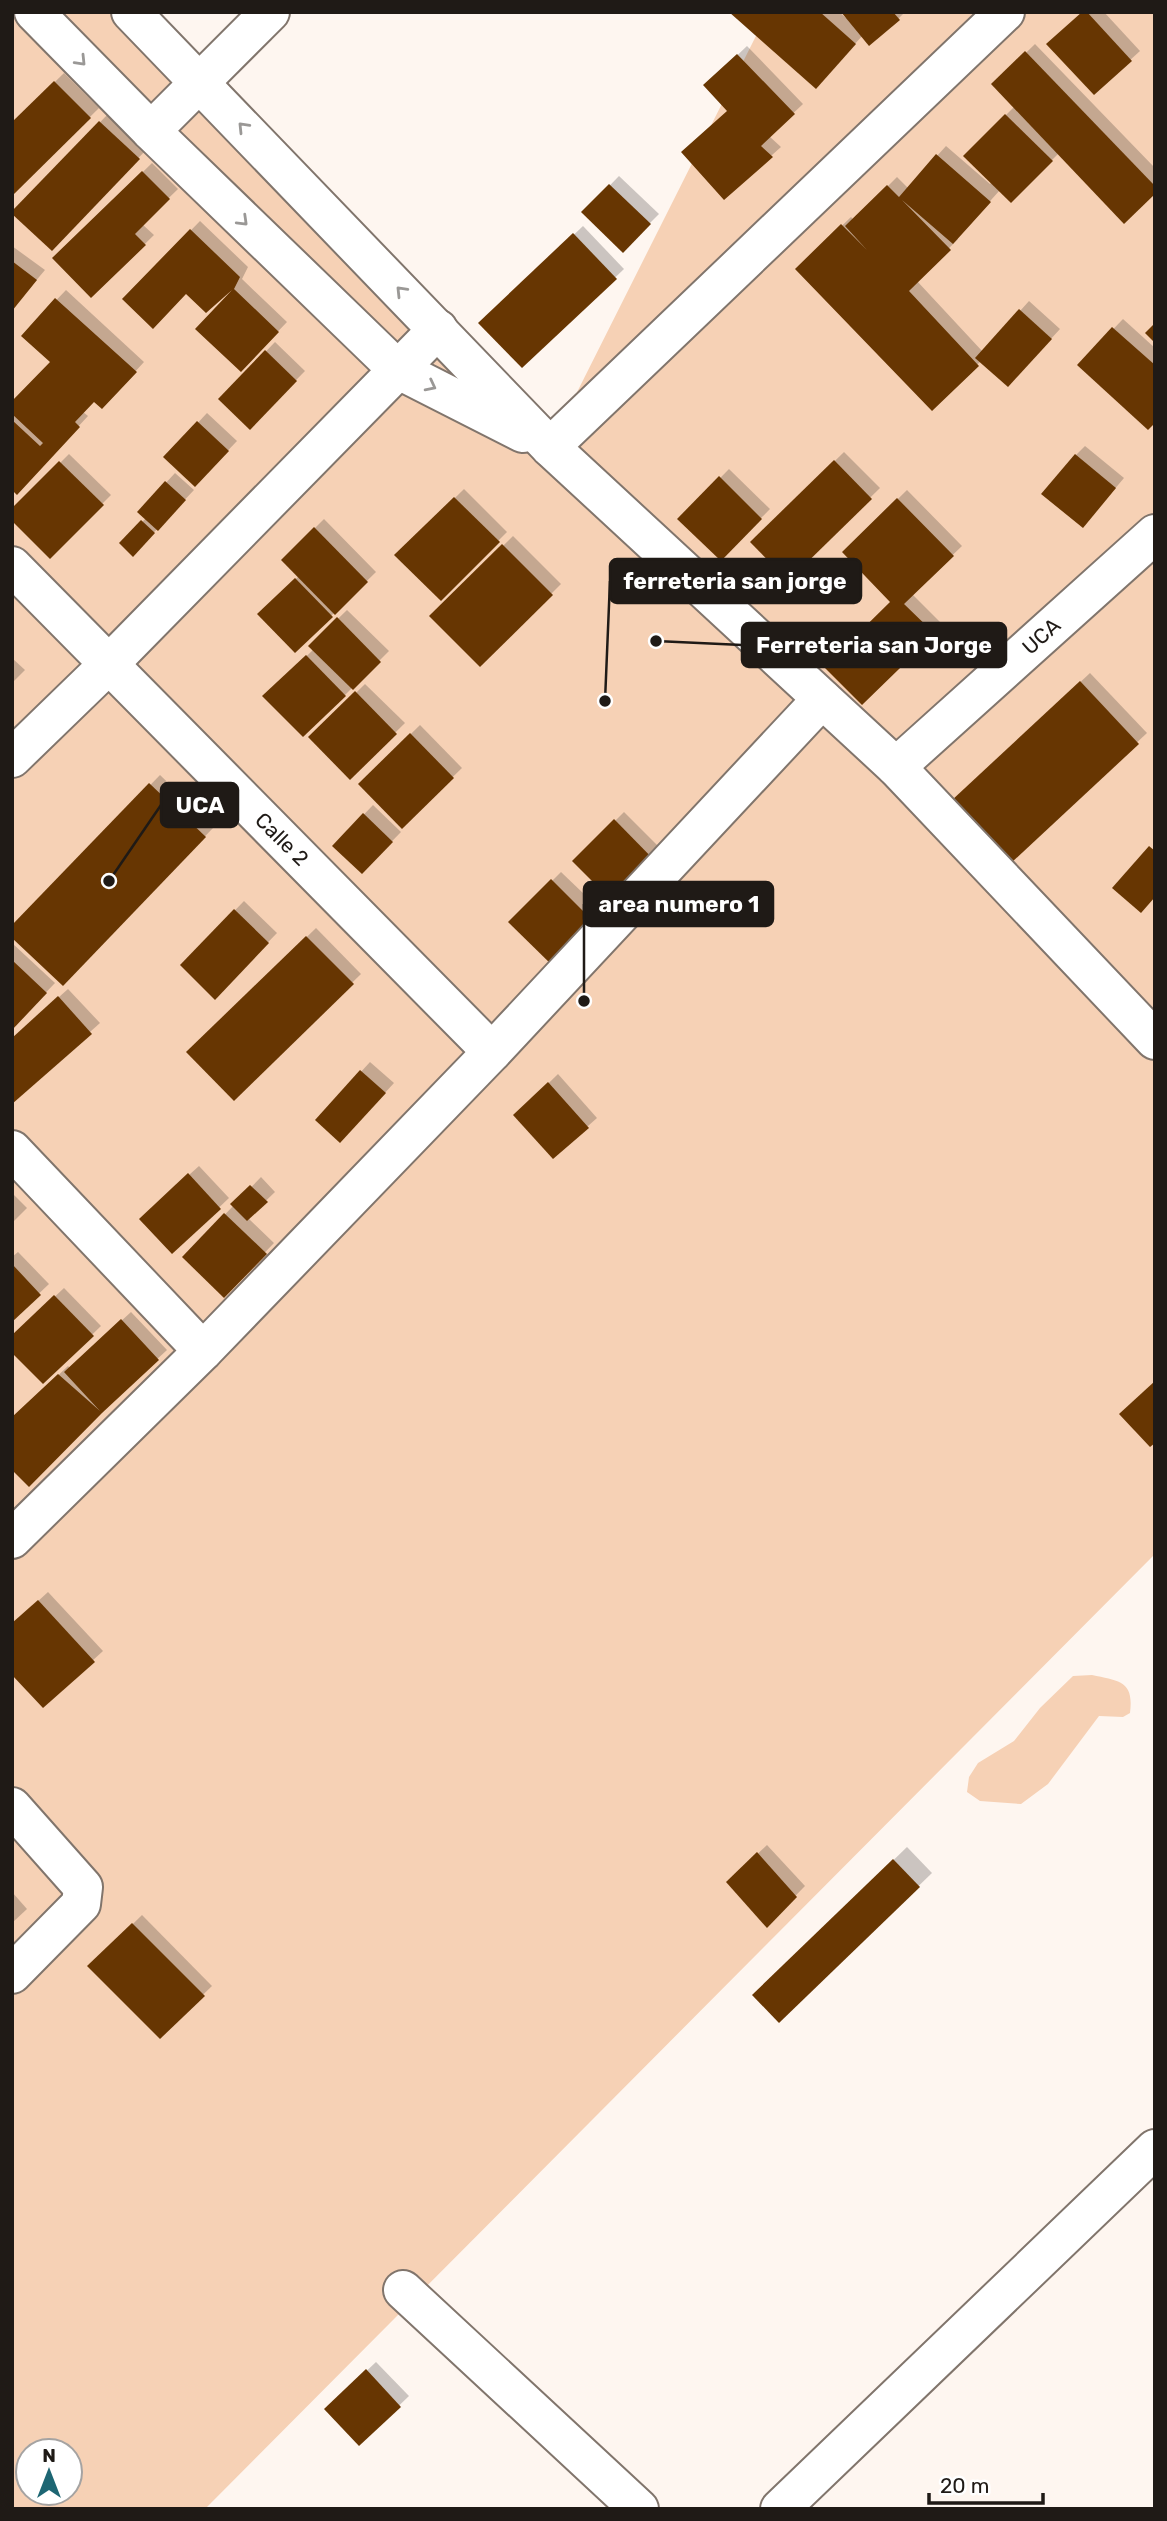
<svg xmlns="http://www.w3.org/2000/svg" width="1167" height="2521" font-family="Rubik,sans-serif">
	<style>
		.green { fill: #f6d1b5; fill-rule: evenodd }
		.shadow { fill: #0003 }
		.building { fill: #673602 }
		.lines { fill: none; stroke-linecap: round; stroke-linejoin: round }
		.minor-casing { stroke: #81756c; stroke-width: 42 }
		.minor { stroke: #fff; stroke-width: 38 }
		.oneway { stroke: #9a9896 }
		.labels { text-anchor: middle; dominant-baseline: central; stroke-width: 7; stroke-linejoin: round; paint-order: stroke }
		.street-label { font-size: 21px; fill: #1f1a16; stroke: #fff }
		.leader { fill: none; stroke: #1f1a16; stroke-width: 2.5 }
		.callout-dot { fill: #1f1a16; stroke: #fff; stroke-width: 2.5 }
		.callout { fill: #1f1a16; stroke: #1f1a16; stroke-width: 2.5 }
		.callout-label { font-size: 23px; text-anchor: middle; font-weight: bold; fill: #fff }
	</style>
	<rect width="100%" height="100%" fill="#fef6f0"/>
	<!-- green -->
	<g class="green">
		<path d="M12 12H123L550 446 768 12H1155V1554L205 2509H12ZM28 2451H70V2493H28Z"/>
		<path d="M1092 1675C1120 1681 1134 1681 1130 1713L1123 1717 1099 1716 1048 1784 1021 1804 980 1801 967 1792 969 1777 978 1763 1014 1741 1040 1708 1073 1676Z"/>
	</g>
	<!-- shadow -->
	<g class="shadow">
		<path d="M732 12H839L846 18 847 17 843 12H905L898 19 863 35 825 77Z"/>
		<path d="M1083 12H1104L1140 51 1094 93Z"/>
		<path d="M1035 44 1155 168V191L1059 153 1011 201 1000 190 957 238 958 239 917 281 983 352 1029 301 1060 329 1017 376 981 361 932 408 797 269 851 217 854 220 897 177 908 188 946 146 990 184 992 182 965 156 1015 106 994 84Z"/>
		<path d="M747 46 803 104 769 136 781 147 724 198 729 110 706 85Z"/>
		<path d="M64 73 99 108 12 194V124Z"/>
		<path d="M109 113 147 149 52 248 13 212Z"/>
		<path d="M152 163 178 189 142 224 154 235 92 296 55 258Z"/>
		<path d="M619 176 659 214 623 250 584 212Z"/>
		<path d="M200 221 248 267 242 279 287 322 241 370 233 289 124 299Z"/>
		<path d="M583 226 624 269 523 366 481 323Z"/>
		<path d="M12 246 45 270 12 309Z"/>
		<path d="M66 290 144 362 111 398 94 400 83 412 88 416 26 483 12 488V417L52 362 23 335Z"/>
		<path d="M1123 319 1155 348V421L1079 365Z"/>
		<path d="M275 342 305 371 250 427 220 399Z"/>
		<path d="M207 413 237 441 195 485 166 457Z"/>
		<path d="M1085 446 1124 478 1091 517 1076 455Z"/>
		<path d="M844 452 880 488 788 578 752 542Z"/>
		<path d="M69 454 111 495 50 556 12 511Z"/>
		<path d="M729 469 770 509 721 559 680 519Z"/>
		<path d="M175 473 194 490 142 545 122 543 146 518 139 512Z"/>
		<path d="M464 489 507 532 441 598 397 555Z"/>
		<path d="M907 490 962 546 912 594 942 624 862 703 893 601 844 552Z"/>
		<path d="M324 519 376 572 331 616 260 614 299 576 283 560Z"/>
		<path d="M513 536 561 584 480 665 432 616Z"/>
		<path d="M347 610 389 651 345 695 265 696 314 649 310 646Z"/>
		<path d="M12 658 25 670 12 683Z"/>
		<path d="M1090 673 1147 733 1010 861 963 792Z"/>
		<path d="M365 684 405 723 350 777 311 737Z"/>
		<path d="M420 725 462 768 402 826 360 784Z"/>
		<path d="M160 775 214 827 63 983 12 928Z"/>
		<path d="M373 805 401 832 362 872 334 846Z"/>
		<path d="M624 812 670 858 575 861Z"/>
		<path d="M561 872 608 917 557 968 511 922Z"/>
		<path d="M244 901 277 933 215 997 182 965Z"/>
		<path d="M316 928 361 974 234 1098 189 1052Z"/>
		<path d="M12 943 55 983 12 1028Z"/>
		<path d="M68 989 100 1023 12 1102V1039Z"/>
		<path d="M370 1062 394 1083 349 1132 317 1120Z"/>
		<path d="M558 1074 597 1118 553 1157 516 1115Z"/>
		<path d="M199 1166 229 1198 172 1252 150 1210Z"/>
		<path d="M261 1177 275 1192 248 1218 274 1243 224 1295 184 1257Z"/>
		<path d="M12 1193 27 1208 12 1223Z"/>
		<path d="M18 1252 49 1284 12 1319V1257Z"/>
		<path d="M64 1288 101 1326 43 1382 12 1337Z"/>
		<path d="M131 1312 167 1350 103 1409 12 1467V1419L68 1366 70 1368Z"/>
		<path d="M48 1592 103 1651 43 1706 12 1625Z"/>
		<path d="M767 1845 805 1886 767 1925 728 1882Z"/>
		<path d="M907 1847 932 1873 779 2021 754 1995Z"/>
		<path d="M12 1892 27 1909 12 1923Z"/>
		<path d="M142 1915 212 1986 160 2036 90 1966Z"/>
		<path d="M376 2362 409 2396 359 2444 326 2409Z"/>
	</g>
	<!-- building -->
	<g class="building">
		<path d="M729 12H820L856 44 816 89Z"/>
		<path d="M841 12H893L900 20 869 46Z"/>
		<path d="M1082 12H1087L1132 61 1094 95 1046 44Z"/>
		<path d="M1025 51 1155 186V194L1124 224 991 84Z"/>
		<path d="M737 54 795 114 761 146 773 157 724 200 681 152 727 111 703 85Z"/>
		<path d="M54 81 91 118 12 196V122Z"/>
		<path d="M1005 114 1053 161 1011 203 963 156Z"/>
		<path d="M99 121 140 159 52 251 12 214V211Z"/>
		<path d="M936 154 991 202 953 244 902 200 951 250 909 291 979 366 932 411 795 269 841 224 867 250 845 226 887 185 899 197Z"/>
		<path d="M142 171 170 199 135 234 146 245 91 298 52 258Z"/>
		<path d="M609 184 651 224 623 253 581 212Z"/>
		<path d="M190 229 240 277 234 289 279 332 241 372 195 329 232 290 206 313 186 294 153 329 122 299Z"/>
		<path d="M573 233 617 279 522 368 478 323Z"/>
		<path d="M12 261 37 280 12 311Z"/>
		<path d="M55 298 137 372 102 409 94 402 75 422 80 427 17 495 12 490V420L40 446 43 443 12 414V401L50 362 21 336Z"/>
		<path d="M1019 309 1052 339 1008 387 975 358Z"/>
		<path d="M1155 323V343L1145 333Z"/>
		<path d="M1112 327 1155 365V423L1148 430 1077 365Z"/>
		<path d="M265 350 297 381 250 430 218 399Z"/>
		<path d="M197 421 229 451 195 487 163 457Z"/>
		<path d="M1075 454 1116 488 1083 528 1041 494Z"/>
		<path d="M834 460 872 499 788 581 750 542Z"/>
		<path d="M59 461 104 505 50 559 12 521V508Z"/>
		<path d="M719 476 762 519 721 561 677 519Z"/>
		<path d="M165 481 186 500 158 531 137 512Z"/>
		<path d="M454 497 500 542 441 601 394 555Z"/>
		<path d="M897 498 954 556 904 604 935 634 862 705 824 667 890 602 842 552Z"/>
		<path d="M141 520 155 533 133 557 119 543Z"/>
		<path d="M314 527 368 582 335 615 281 560Z"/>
		<path d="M502 544 553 595 480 667 429 616Z"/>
		<path d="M295 578 333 617 295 653 257 614Z"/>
		<path d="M337 617 381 662 353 690 308 646Z"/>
		<path d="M306 655 346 696 303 737 262 696Z"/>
		<path d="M1080 681 1139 744 1010 864 951 801Z"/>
		<path d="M355 691 397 734 350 780 308 737Z"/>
		<path d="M410 733 454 778 402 829 358 784Z"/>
		<path d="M149 783 206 837 63 986 12 938V925Z"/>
		<path d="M363 813 393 842 362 874 332 846Z"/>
		<path d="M614 819 662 868 620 909 572 861Z"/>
		<path d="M1149 846 1155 851V897L1141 913 1112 888Z"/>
		<path d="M551 879 600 928 557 970 508 922Z"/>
		<path d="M234 909 269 943 215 1000 180 965Z"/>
		<path d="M306 936 354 984 234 1101 186 1052Z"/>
		<path d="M12 960 47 993 12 1030Z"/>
		<path d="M58 996 92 1034 12 1104V1038Z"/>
		<path d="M360 1070 386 1093 340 1143 315 1120Z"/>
		<path d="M548 1082 589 1128 553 1159 513 1115Z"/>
		<path d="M188 1173 221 1209 172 1254 139 1219Z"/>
		<path d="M250 1185 268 1202 247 1221 230 1204Z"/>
		<path d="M224 1213 267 1254 224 1298 182 1257Z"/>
		<path d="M12 1264 41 1295 12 1322Z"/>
		<path d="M54 1295 94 1336 43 1384 12 1353V1335Z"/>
		<path d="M121 1319 159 1360 102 1413 29 1487 12 1470V1417L58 1374 100 1411 64 1372Z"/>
		<path d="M1155 1381V1443L1150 1447 1119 1414Z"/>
		<path d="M38 1600 95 1662 43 1708 12 1675V1623Z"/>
		<path d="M757 1852 797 1897 767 1928 726 1882Z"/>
		<path d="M893 1859 920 1887 779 2023 752 1995Z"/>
		<path d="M132 1923 205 1996 160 2039 87 1966Z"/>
		<path d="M366 2369 401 2407 359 2446 324 2409Z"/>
	</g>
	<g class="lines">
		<defs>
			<g id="minor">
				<path d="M34 12 151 131 397 369 523 433"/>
				<path d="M131 12 550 447 896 767 1155 1040"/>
				<path d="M151 131 270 12"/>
				<path d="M550 447 1005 12"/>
				<path d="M12 566 492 1052"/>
				<path d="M12 758 109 664 438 329"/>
				<path d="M896 767 1155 534"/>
				<path d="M12 1150 203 1351"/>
				<path d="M12 1539 203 1351 492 1052 822 699"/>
				<path d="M12 1807 83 1887 81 1904 12 1974"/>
				<path d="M403 2290 639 2509"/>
				<path d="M780 2509 1155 2149"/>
			</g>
		</defs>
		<!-- minor casing -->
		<use href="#minor" class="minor-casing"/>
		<!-- minor -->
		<use href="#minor" class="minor"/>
	</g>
	<!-- one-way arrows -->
	<defs><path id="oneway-chevron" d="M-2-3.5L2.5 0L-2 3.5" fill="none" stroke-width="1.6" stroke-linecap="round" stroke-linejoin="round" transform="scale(1.75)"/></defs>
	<g class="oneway">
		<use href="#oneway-chevron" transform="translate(81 61) rotate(46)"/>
		<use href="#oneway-chevron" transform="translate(243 127) rotate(-134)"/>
		<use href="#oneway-chevron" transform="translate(243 221) rotate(44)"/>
		<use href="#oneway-chevron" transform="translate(401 291) rotate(-134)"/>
		<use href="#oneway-chevron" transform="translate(431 386) rotate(27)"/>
	</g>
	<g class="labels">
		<!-- street labels -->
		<g class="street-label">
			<text transform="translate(1041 636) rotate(-42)">UCA</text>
			<text transform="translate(282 839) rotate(45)">Calle 2</text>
		</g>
	</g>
	<!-- callouts -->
	<path class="leader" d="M605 701L610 581M656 641L742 645M109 881L161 805M584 1001L584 904"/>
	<g class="callout-dot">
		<circle cx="605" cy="701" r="7"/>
		<circle cx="656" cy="641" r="7"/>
		<circle cx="109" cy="881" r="7"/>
		<circle cx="584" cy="1001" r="7"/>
	</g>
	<g class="callout">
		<rect x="610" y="559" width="251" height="44" rx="7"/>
		<rect x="742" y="623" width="264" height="44" rx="7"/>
		<rect x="161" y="783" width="77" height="44" rx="7"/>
		<rect x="584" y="882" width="189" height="44" rx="7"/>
	</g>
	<g class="callout-label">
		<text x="735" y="589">ferreteria san jorge</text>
		<text x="874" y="653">Ferreteria san Jorge</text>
		<text x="200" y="813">UCA</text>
		<text x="679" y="912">area numero 1</text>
	</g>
	<!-- border -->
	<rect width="1167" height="2521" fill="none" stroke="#1f1a16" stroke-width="28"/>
	<!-- north arrow -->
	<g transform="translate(49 2472)"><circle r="33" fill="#ffffff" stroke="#a5a3a2" stroke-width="2"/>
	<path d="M0-5L12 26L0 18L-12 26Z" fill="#1d6673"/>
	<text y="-10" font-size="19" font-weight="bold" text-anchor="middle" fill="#1f1a16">N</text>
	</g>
	<!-- scale -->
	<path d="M929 2493v10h114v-10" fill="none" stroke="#1f1a16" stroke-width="3.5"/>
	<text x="940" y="2493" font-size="21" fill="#1f1a16" stroke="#ffffff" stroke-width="5" paint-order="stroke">20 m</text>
</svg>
